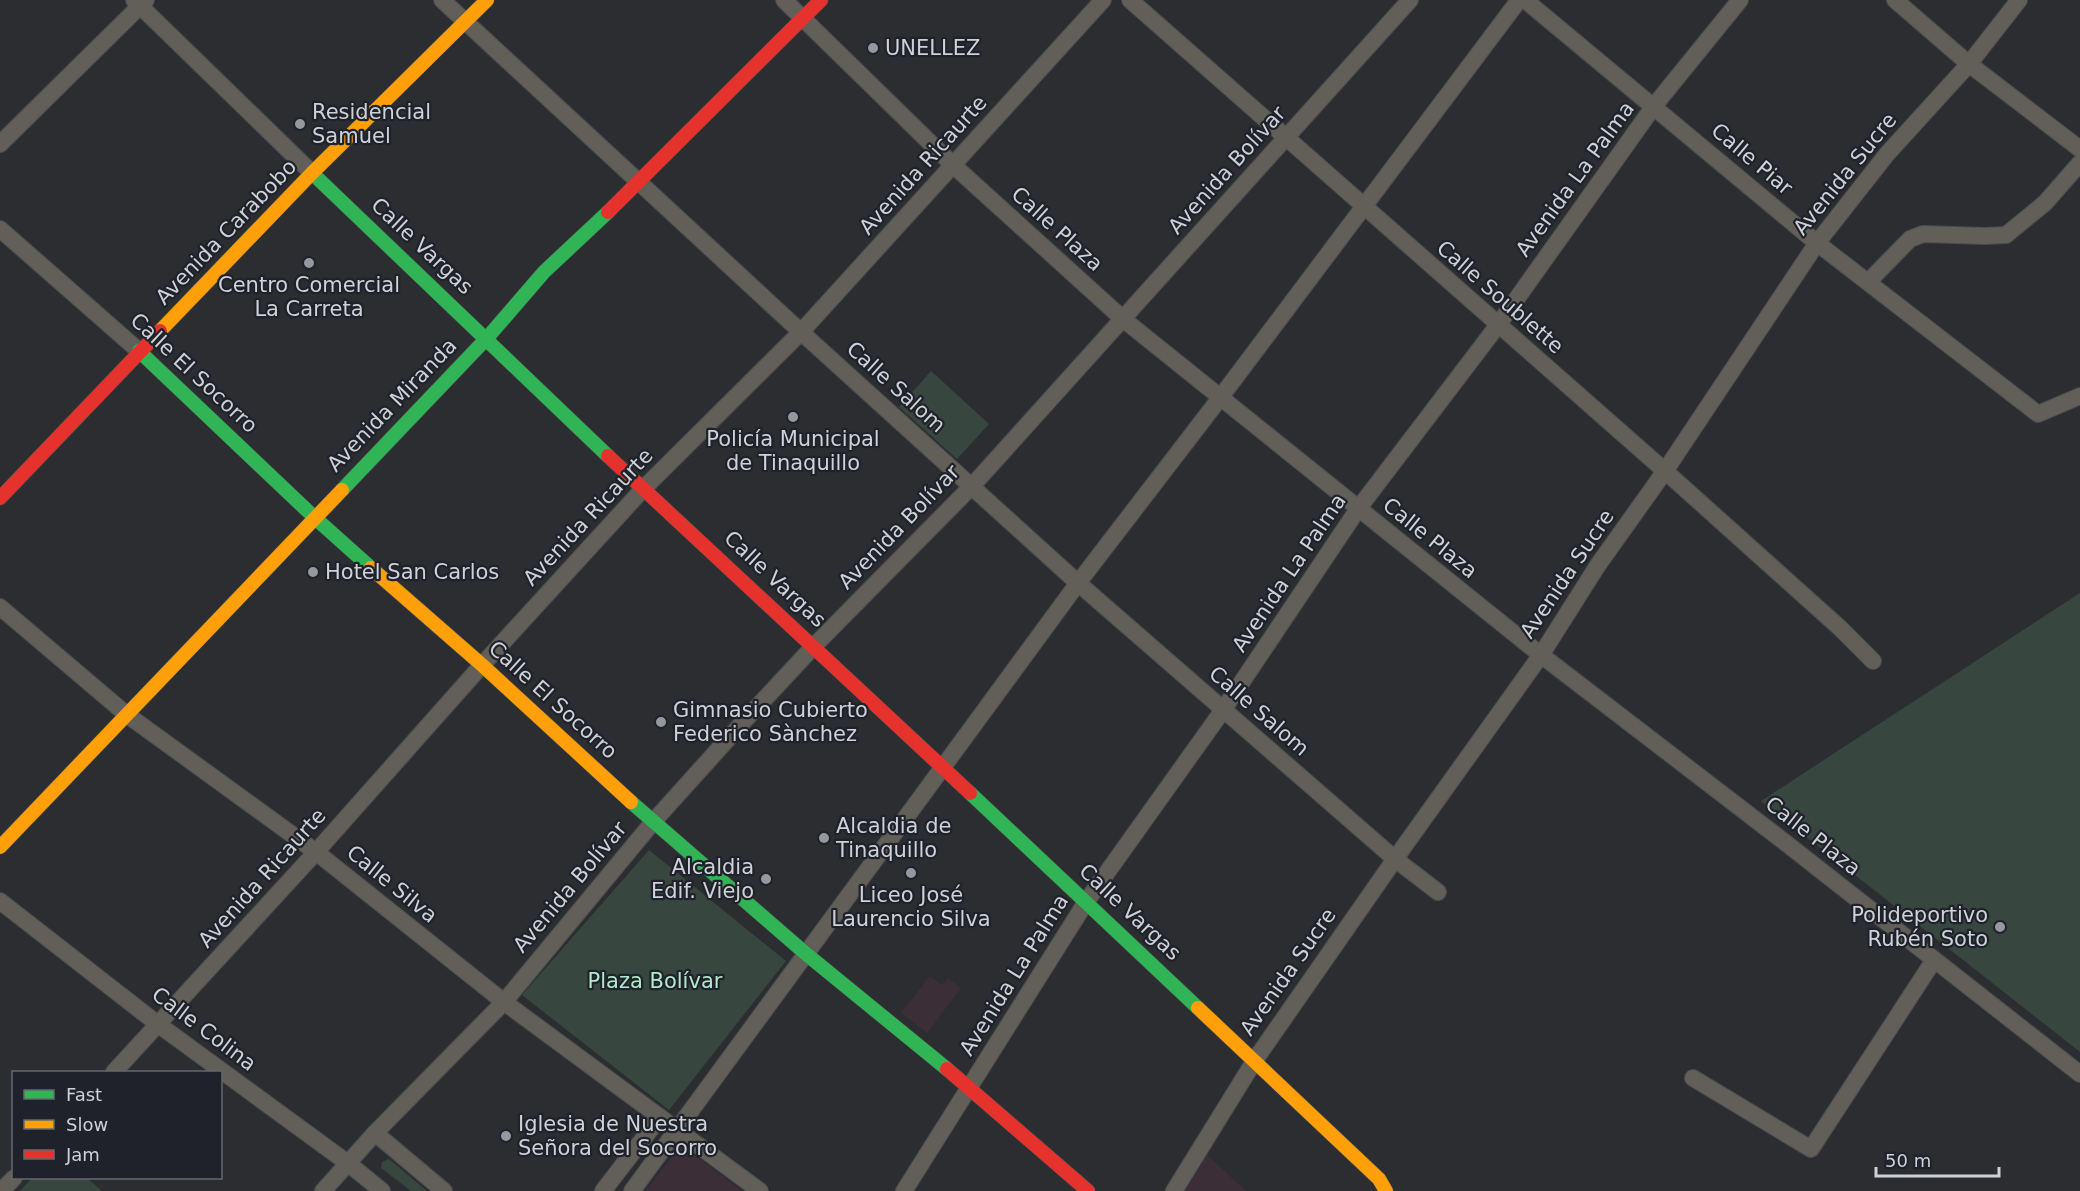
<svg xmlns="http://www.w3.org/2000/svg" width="2080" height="1191" font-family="'DejaVu Sans',sans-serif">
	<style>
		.education { fill: #3c2e37 }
		.green { fill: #37473f }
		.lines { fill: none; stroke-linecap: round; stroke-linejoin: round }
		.street-casing { stroke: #494b4e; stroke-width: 18 }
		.fast-casing { stroke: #494b4e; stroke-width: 15 }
		.slow-casing { stroke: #494b4e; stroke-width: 15 }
		.jam-casing { stroke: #494b4e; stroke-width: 15 }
		.street { stroke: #615f58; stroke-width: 16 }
		.fast { stroke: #30b455; stroke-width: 14 }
		.slow { stroke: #ff9f0a; stroke-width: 14 }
		.jam { stroke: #e5322d; stroke-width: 14 }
		.poi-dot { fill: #95989c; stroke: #1f222a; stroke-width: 2 }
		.labels { text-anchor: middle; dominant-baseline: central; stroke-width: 4.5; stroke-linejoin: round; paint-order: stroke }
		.poi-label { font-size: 21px; fill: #ced1d6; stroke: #1f222a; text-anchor: start }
		.street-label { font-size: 21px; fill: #ced1d6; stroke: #1f222a }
		.park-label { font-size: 21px; fill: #b1e8c9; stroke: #1f222a }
	</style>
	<rect width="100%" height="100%" fill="#2b2d31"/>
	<!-- education -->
	<g class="education">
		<path d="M930 976 942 985 948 978 961 988 927 1033 901 1013Z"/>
		<path d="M681 1145 742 1191H646Z"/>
		<path d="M1207 1155 1246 1191H1185Z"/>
	</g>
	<!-- green -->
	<g class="green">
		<path d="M931 371 989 424 957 459 899 407Z"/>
		<path d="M2080 593V1052L1761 801Z"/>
		<path d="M649 850 786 961 669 1110 522 995Z"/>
		<path d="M389 1159 427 1191H411L381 1168 382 1162Z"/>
		<path d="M32 1178H87L102 1191H20Z"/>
	</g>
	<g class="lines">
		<defs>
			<g id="street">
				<path d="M134 0 312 173"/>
				<path d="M442 0 801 332 1078 583 1395 859 1438 892"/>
				<path d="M784 0 953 165 1123 319 1541 655 1782 840 2080 1074"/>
				<path d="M1130 0 1665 471 1840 628 1873 661"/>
				<path d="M1525 0 1817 243 2038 414 2080 396"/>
				<path d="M1895 0 1969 64 2080 149"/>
				<path d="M0 144 146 0"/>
				<path d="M0 229 139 351"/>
				<path d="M1868 282 1910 239 1923 234 1985 236 2006 235 2045 203 2080 163"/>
				<path d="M0 607 126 714 316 852 504 1002 760 1191"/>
				<path d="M0 901 159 1025 349 1164 382 1191"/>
				<path d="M114 1072 316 852 482 665 643 489 801 332 1103 0"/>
				<path d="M1693 1078 1811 1149 1934 960"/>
				<path d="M375 1133 444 1191"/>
				<path d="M1 1191 14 1178"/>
				<path d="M323 1191 375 1133 504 1002 653 822 744 721 814 646 972 486 1410 0"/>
				<path d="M603 1191 660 1117"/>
				<path d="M632 1191 1078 583 1220 398 1519 0"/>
				<path d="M904 1191 1086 902 1223 710 1358 509 1498 325 1654 106 1740 0"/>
				<path d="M1174 1191 1255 1060 1395 859 1541 655 1598 565 1665 471 1817 243 1887 154 1969 64 2019 0"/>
			</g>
			<g id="fast">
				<path d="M312 173 608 456"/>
				<path d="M139 351 314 517 371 568"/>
				<path d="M342 490 487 338 544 272 608 212"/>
				<path d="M970 793 1198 1008"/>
				<path d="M631 802 805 953 947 1069"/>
			</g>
			<g id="slow">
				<path d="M160 331 312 173 487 0"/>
				<path d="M371 568 482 665 631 802"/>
				<path d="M0 847 342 490"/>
				<path d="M1198 1008 1379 1179 1386 1191"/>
			</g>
			<g id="jam">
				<path d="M608 212 821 0"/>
				<path d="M608 456 970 793"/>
				<path d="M0 498 160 331"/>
				<path d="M947 1069 1088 1191"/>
			</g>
		</defs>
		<!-- street casing -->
		<use href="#street" class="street-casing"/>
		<!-- fast casing -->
		<use href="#fast" class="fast-casing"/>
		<!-- slow casing -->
		<use href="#slow" class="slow-casing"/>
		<!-- jam casing -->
		<use href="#jam" class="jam-casing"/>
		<!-- street -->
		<use href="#street" class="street"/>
		<!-- fast -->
		<use href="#fast" class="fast"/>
		<!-- slow -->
		<use href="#slow" class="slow"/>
		<!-- jam -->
		<use href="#jam" class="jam"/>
	</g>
	<!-- markers -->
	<g class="poi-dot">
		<circle cx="873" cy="48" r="6"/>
		<circle cx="300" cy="124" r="6"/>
		<circle cx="309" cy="263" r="6"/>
		<circle cx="793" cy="417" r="6"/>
		<circle cx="313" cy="572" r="6"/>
		<circle cx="661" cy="722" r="6"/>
		<circle cx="824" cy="838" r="6"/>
		<circle cx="911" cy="873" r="6"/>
		<circle cx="766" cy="879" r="6"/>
		<circle cx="2000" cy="927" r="6"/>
		<circle cx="506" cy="1136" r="6"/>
	</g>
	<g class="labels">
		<!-- poi labels -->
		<g class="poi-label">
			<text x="885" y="48">UNELLEZ</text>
			<text x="312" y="112">Residencial<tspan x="312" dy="24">Samuel</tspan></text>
			<text x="309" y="285" text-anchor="middle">Centro Comercial<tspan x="309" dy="24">La Carreta</tspan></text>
			<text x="793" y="439" text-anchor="middle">Policía Municipal<tspan x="793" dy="24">de Tinaquillo</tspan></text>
			<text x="325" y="572">Hotel San Carlos</text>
			<text x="673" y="710">Gimnasio Cubierto<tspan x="673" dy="24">Federico Sànchez</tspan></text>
			<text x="836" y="826">Alcaldia de<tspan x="836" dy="24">Tinaquillo</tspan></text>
			<text x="754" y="867" text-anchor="end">Alcaldia<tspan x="754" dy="24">Edif. Viejo</tspan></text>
			<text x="911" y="895" text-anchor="middle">Liceo José<tspan x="911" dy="24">Laurencio Silva</tspan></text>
			<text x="1988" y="915" text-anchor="end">Polideportivo<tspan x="1988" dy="24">Rubén Soto</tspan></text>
			<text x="518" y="1124">Iglesia de Nuestra<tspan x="518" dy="24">Señora del Socorro</tspan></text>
		</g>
		<!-- street labels -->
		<g class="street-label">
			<text transform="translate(1752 159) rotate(40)">Calle Piar</text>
			<text transform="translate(923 165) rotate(-48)">Avenida Ricaurte</text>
			<text transform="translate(1227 170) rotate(-48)">Avenida Bolívar</text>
			<text transform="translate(1845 174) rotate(-51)">Avenida Sucre</text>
			<text transform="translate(1575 179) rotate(-54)">Avenida La Palma</text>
			<text transform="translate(1057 229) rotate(42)">Calle Plaza</text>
			<text transform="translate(226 232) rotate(-46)">Avenida Carabobo</text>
			<text transform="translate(422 246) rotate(43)">Calle Vargas</text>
			<text transform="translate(1500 297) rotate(41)">Calle Soublette</text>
			<text transform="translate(194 373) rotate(43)">Calle El Socorro</text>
			<text transform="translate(896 387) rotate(42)">Calle Salom</text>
			<text transform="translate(392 405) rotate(-46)">Avenida Miranda</text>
			<text transform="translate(588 517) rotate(-47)">Avenida Ricaurte</text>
			<text transform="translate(899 527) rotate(-46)">Avenida Bolívar</text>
			<text transform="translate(1430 538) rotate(39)">Calle Plaza</text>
			<text transform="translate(1289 573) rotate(-56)">Avenida La Palma</text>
			<text transform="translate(1567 574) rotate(-56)">Avenida Sucre</text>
			<text transform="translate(775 579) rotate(43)">Calle Vargas</text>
			<text transform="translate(553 700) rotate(42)">Calle El Socorro</text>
			<text transform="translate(1259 711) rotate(41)">Calle Salom</text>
			<text transform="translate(1813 836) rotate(38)">Calle Plaza</text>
			<text transform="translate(262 878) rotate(-48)">Avenida Ricaurte</text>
			<text transform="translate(392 884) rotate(39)">Calle Silva</text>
			<text transform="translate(570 887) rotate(-50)">Avenida Bolívar</text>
			<text transform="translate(1130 912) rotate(43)">Calle Vargas</text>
			<text transform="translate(1288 972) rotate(-55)">Avenida Sucre</text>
			<text transform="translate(1014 975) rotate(-58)">Avenida La Palma</text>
			<text transform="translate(204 1029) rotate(37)">Calle Colina</text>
		</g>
		<!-- park labels -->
		<g class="park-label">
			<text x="655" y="981">Plaza Bolívar</text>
		</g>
	</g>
	<!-- legend -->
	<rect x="12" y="1071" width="210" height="108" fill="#1f222a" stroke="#65686f" stroke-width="1.5"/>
	<rect x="24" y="1090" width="30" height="9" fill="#30b455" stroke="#65686f" stroke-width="1.5"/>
	<text x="66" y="1101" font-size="18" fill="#ced1d6">Fast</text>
	<rect x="24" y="1120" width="30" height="9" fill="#ff9f0a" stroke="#65686f" stroke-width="1.5"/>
	<text x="66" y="1131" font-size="18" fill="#ced1d6">Slow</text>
	<rect x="24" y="1150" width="30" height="9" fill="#e5322d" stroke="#65686f" stroke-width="1.5"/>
	<text x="66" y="1161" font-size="18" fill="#ced1d6">Jam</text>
	<!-- scale -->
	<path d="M1876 1167v9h123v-9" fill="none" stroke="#ced1d6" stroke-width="3"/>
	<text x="1885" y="1167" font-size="18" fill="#ced1d6" stroke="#1f222a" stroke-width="4.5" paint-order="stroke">50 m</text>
</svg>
